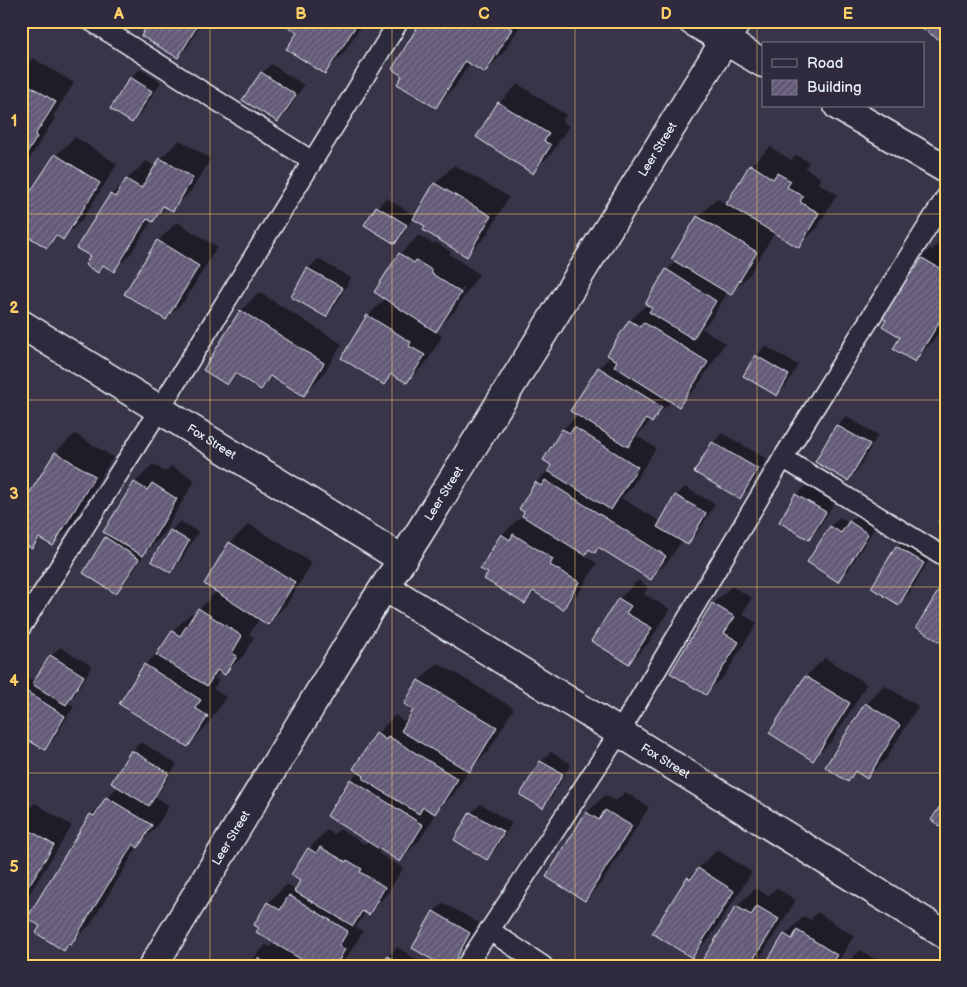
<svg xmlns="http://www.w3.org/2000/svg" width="967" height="987" font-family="'Balsamiq Sans',sans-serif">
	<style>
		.shadow { fill: #0007; fill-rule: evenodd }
		.building { fill: url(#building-hatch); stroke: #e8f1f8 }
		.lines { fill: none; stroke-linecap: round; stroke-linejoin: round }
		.lane-casing { stroke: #e8f1f8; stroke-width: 22 }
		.street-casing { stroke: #e8f1f8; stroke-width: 31 }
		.secondary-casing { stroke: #e8f1f8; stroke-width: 31 }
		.lane { stroke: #2f2a3d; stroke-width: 19 }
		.street { stroke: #2f2a3d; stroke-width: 28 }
		.secondary { stroke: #2f2a3d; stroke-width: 28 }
		.grid { fill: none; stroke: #ffd166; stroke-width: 1; stroke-opacity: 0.55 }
		.labels { text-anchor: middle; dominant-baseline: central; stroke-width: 4; stroke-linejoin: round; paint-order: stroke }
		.street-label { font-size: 12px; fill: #e8f1f8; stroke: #2f2a3d }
		.neatline { fill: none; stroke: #ffd166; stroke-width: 2 }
		.grid-label { font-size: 16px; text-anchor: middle; font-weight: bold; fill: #ffd166 }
	</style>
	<defs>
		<pattern id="building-hatch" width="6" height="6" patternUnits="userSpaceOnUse" patternTransform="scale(1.25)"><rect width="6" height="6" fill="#645a77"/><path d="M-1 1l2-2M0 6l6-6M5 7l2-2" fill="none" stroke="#7a728b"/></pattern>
	</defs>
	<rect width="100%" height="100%" fill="#3a3449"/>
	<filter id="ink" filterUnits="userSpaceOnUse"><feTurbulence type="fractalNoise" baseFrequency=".02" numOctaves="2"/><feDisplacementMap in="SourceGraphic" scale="10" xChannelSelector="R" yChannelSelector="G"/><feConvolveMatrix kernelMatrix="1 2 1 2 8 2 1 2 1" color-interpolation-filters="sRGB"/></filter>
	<g filter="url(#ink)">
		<!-- shadow -->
		<g class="shadow">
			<path d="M151 21H202L187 48 177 57Z"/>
			<path d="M281 21H364L343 54 325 72 299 32Z"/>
			<path d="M422 21H523L503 53 485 72 470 63 455 87 436 106 404 76Z"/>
			<path d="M33 58 74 83 53 116 55 118 21 172V70Z"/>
			<path d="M271 64 304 85 287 112 277 121 262 73Z"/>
			<path d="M140 69 161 82 142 112 132 122 131 78Z"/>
			<path d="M518 84 566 115 562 121 569 126 551 154 532 172 499 103Z"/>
			<path d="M75 137 117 164 82 220 63 238 58 235 47 247 26 216 56 155Z"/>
			<path d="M180 140 211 159 191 191 172 210 167 206 152 220 132 252 114 271 104 265 98 271 92 256 111 195 146 161 156 167 161 158Z"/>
			<path d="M770 147 791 160 796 155 809 162 805 168 821 178 818 183 837 194 817 228 799 246 775 232 749 275 730 294 728 292 711 319 702 328 725 343 697 387 679 405 672 401 651 420 637 436 656 448 630 489 621 498 661 522 676 496 685 487 715 504 697 534 688 543 682 540 669 560 651 579 600 547 595 552 590 549 583 555 597 563 581 590 563 608 536 591 525 602 489 573 502 535 521 517 522 518 526 512 536 483 553 465 545 460 563 429 578 415 599 368 611 356 630 321 647 304 667 270 677 261 673 258 698 217 717 198 727 205 751 165Z"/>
			<path d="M454 165 509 197 486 236 467 255 427 226 413 218 404 233 395 242 377 207 386 198 416 216 435 184Z"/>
			<path d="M177 222 217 247 185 300 166 319 158 241Z"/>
			<path d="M419 235 433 244 436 242 451 252 449 254 479 274 454 312 435 331 442 336 426 363 407 382 394 374 384 383 368 316 386 298 400 254ZM463 287 465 288 451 310H448Z"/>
			<path d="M942 240 946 243V321L933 341 915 360 911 267 930 249 932 250Z"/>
			<path d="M318 259 351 278 335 306 326 316 293 297 308 269Z"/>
			<path d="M259 292 342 344 322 376 303 394 273 376 261 388 237 373 227 383 241 311Z"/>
			<path d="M765 346 798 365 786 386 777 395 745 376 756 356Z"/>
			<path d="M846 416 878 435 857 471 848 480 837 426Z"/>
			<path d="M722 433 767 459 749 489 740 498 713 443Z"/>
			<path d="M75 434 113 457 71 526 53 545 42 538 32 548 21 509 56 452Z"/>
			<path d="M153 464 165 472 171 466 195 480 162 536 145 553 125 583 116 592 106 538 110 534 135 483Z"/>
			<path d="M806 486 834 503 818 529 809 539 796 495Z"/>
			<path d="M859 513 877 524 848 571 838 580 830 527 840 517 849 523Z"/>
			<path d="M180 521 198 532 180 562 171 571V531Z"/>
			<path d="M249 524 312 563 287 604 268 623 260 618 249 634 254 637 244 655 225 673 221 671 214 678 219 680 213 689 226 697 206 727 188 745 145 665 163 647 172 632 191 613 195 615 199 609 217 591 230 543Z"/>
			<path d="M906 538 933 553 909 594 899 603 897 547Z"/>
			<path d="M638 580 648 587 644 594 670 609 648 644 629 663 593 641 619 599Z"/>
			<path d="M946 585V644L940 591Z"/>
			<path d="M732 586 752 598 742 614 757 623 725 675 706 693 713 604Z"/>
			<path d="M60 647 92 666 75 694 67 702 74 706 54 739 44 749 21 734V678L24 675 35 682 51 656Z"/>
			<path d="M825 658 867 684 832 741 813 759 770 733 806 676Z"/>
			<path d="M438 663 514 708 488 752 469 770 454 794 439 809 419 841 400 860 381 848 378 853 403 868 387 894 369 913 366 912 356 927 363 931 348 956 338 966H246L266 945 270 947 275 942 268 903 287 884 296 890 302 880 309 849 327 830 334 834 340 829 365 844 368 840 351 780 359 771 377 734 395 715 404 721 408 718 410 719 415 710 419 681Z"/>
			<path d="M884 685 918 706 886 759 867 777 857 771 848 781 866 704Z"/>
			<path d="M141 742 177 764 156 797 169 806 156 827 138 846 90 925 64 949 91 815 118 786 132 751Z"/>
			<path d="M551 752 571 764 552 797 543 807 522 794 541 762Z"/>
			<path d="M625 792 649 807 603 881 585 900 587 813 605 795 616 801Z"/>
			<path d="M35 803 72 826 28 896 21 903V816Z"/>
			<path d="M481 804 512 823 496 849 487 858 471 813Z"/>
			<path d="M717 850 752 872 710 938 691 956 688 878Z"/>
			<path d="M756 888 768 896 776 888 796 900 755 966H705L702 964 737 906Z"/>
			<path d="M443 903 479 923 458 959 451 966 434 912Z"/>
			<path d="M817 912 854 936 835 966H766L785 935 804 916 810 920Z"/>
			<path d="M397 947 425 965 424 966H382L388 956Z"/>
			<path d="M860 950 885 966H845Z"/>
			<path d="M524 952 547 966H510Z"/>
		</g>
		<!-- building -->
		<g class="building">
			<path d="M150 21H200L178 58 141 36Z"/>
			<path d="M279 21H359L325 74 286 49 297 33Z"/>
			<path d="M421 21H499L512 29 485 73 465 61 436 108 397 84 402 76 392 69Z"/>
			<path d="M911 21H946V34L941 41Z"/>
			<path d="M261 72 296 95 278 122 242 100Z"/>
			<path d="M130 77 152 91 132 123 110 109Z"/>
			<path d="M21 80 56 102 35 135 37 137 21 163Z"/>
			<path d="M498 102 549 134 544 141 551 145 533 174 476 137Z"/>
			<path d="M55 154 100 183 63 240 56 235 47 248 21 232V222L25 217 21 214V206Z"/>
			<path d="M160 158 193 178 173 211 163 206 153 222 147 219 114 272 103 265 98 273 85 265 90 256 76 248 110 194 115 197 126 179 141 188Z"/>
			<path d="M750 164 773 179 777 173 791 181 787 187 803 196 800 202 819 213 799 248 726 204Z"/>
			<path d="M434 183 491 216 467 257 423 230 425 226 413 219Z"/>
			<path d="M376 206 407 225 395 244 364 225Z"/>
			<path d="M697 216 757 252 731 295 671 259Z"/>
			<path d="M157 240 199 266 166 320 124 294Z"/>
			<path d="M399 253 414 263 416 260 433 271 431 273 461 293 436 332 374 292Z"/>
			<path d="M922 258 946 272V311L915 362 893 349 900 337 882 326 886 320 879 316 910 266 915 269Z"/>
			<path d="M307 268 343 288 326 317 291 297Z"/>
			<path d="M666 269 716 301 693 339 649 312 652 308 645 304Z"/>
			<path d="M240 310 324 363 304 396 270 376 261 390 235 373 227 385 203 370Z"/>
			<path d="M367 315 411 342 409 346 425 355 407 383 391 374 384 385 341 358Z"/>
			<path d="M629 320 640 327 643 322 708 362 679 407 614 366 617 361 607 355Z"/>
			<path d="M755 355 789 375 777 396 743 376Z"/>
			<path d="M598 367 662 407 652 423 646 419 628 447 570 411Z"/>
			<path d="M836 425 870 444 848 481 815 462Z"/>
			<path d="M574 427 638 467 611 510 548 471 551 465 543 460 562 429 570 433Z"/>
			<path d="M712 442 758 469 740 499 694 472Z"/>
			<path d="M55 452 95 476 53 546 39 538 32 549 21 542V507Z"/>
			<path d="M545 480 666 556 651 580 598 547 595 553 589 549 585 555 522 516 524 512 519 509 535 482 541 486Z"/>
			<path d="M134 482 147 490 152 483 177 499 143 556 103 532Z"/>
			<path d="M795 494 826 512 809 540 779 522Z"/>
			<path d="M675 495 706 513 688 545 657 527Z"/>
			<path d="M946 508V526L938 522Z"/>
			<path d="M849 521 868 534 838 582 807 562 830 526 841 533Z"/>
			<path d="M170 530 189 541 171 573 151 561Z"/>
			<path d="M501 534 510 540 513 534 553 559 550 565 579 582 563 610 533 591 525 604 484 579 488 573 480 569Z"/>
			<path d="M105 537 139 559 116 594 83 573Z"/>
			<path d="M229 542 295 582 268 625 204 584Z"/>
			<path d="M896 546 924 563 899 605 871 588Z"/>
			<path d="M939 590 946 595V646L916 627Z"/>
			<path d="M618 598 631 606 626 613 652 628 629 664 591 641Z"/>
			<path d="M712 603 735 617 724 633 739 642 706 695 670 673Z"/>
			<path d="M198 608 242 636 232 653 237 656 225 675 217 670 207 686 156 655 172 631 180 636Z"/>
			<path d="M50 655 84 676 66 705 32 684Z"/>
			<path d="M144 664 201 700 195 708 208 716 188 747 119 704Z"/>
			<path d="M805 676 850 703 813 761 769 733Z"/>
			<path d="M418 680 497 727 470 772 401 731 413 710 404 704Z"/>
			<path d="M21 688 65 716 45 750 21 736Z"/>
			<path d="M865 703 900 725 867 779 855 771 848 782 825 767Z"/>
			<path d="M376 733 386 740 388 736 458 779 435 814 423 807 419 814 363 779 364 776 353 769Z"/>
			<path d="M131 750 169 773 149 806 111 783Z"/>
			<path d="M540 761 563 774 543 808 520 795Z"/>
			<path d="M350 779 423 825 400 862 327 816Z"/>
			<path d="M106 797 152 825 138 848 133 844 71 945 68 944 64 951 36 933 40 926 27 918 90 814 94 816Z"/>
			<path d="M946 797V830L931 820Z"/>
			<path d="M605 810 632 826 585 901 546 877 586 812 599 820Z"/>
			<path d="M470 812 504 832 487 860 454 840Z"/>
			<path d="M21 825 54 845 21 898Z"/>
			<path d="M320 847 346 862 347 860 362 869 360 872 385 887 369 915 362 911 353 926 294 891 300 881 291 875 308 848 316 853Z"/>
			<path d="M698 868 734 891 692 958 652 933 687 877 691 879Z"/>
			<path d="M289 895 348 931 339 946 345 949 336 966H312L256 932 259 928 254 925 267 902 280 910Z"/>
			<path d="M736 906 751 915 757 906 779 919 749 966H703L700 964Z"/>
			<path d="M433 911 470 933 452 966H443L412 948Z"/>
			<path d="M797 930 837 955 830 966H764L784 934 792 939Z"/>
			<path d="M387 956 403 966H380Z"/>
			<path d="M258 958 271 966H253Z"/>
		</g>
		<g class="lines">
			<defs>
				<g id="lane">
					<path d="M91 21 312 161"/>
					<path d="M783 458 946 558"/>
					<path d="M21 627 159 410 399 21"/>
					<path d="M489 930 543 966"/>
					<path d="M466 966 619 733 783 458 946 197"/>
				</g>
				<g id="street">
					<path id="s1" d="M21 324 402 559"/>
					<path id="s2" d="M385 587 946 935"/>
					<path id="s3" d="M153 966 370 609 418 535 737 21"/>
				</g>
				<g id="secondary">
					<path d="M692 21 763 63"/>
					<path d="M838 106 946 169"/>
				</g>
			</defs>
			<!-- lane casing -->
			<use href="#lane" class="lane-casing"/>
			<!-- street casing -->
			<use href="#street" class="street-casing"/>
			<!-- secondary casing -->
			<use href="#secondary" class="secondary-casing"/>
			<!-- lane -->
			<use href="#lane" class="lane"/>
			<!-- street -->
			<use href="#street" class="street"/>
			<!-- secondary -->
			<use href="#secondary" class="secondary"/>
		</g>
	</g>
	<!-- grid -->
	<path class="grid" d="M210 21V966M392 21V966M575 21V966M757 21V966M21 214H946M21 400H946M21 587H946M21 773H946"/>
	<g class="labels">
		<!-- street labels -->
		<g class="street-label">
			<text stroke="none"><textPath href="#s3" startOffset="960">Leer Street</textPath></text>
			<text stroke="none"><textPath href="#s1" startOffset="224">Fox Street</textPath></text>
			<text stroke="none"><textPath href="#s3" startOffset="555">Leer Street</textPath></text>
			<text stroke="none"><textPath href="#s2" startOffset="330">Fox Street</textPath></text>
			<text stroke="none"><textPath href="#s3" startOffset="150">Leer Street</textPath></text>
		</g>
	</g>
	<!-- margin -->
	<rect width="967" height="987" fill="none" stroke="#2f2a3d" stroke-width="55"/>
	<!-- legend -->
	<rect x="762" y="42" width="162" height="65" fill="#2f2a3d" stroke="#797a88"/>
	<rect x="772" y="59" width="25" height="8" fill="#2f2a3d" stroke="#797a88"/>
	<text x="807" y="68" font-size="15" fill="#e8f1f8">Road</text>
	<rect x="772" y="80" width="25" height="15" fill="url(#building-hatch)" stroke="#797a88"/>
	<text x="807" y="92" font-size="15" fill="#e8f1f8">Building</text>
	<rect x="28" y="28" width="912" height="932" class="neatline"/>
	<g class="grid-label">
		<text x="119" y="19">A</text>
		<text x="301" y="19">B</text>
		<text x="484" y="19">C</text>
		<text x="666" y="19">D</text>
		<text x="848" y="19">E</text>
		<text x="14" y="126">1</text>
		<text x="14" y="313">2</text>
		<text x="14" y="499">3</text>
		<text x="14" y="686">4</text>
		<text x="14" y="872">5</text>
	</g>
</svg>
